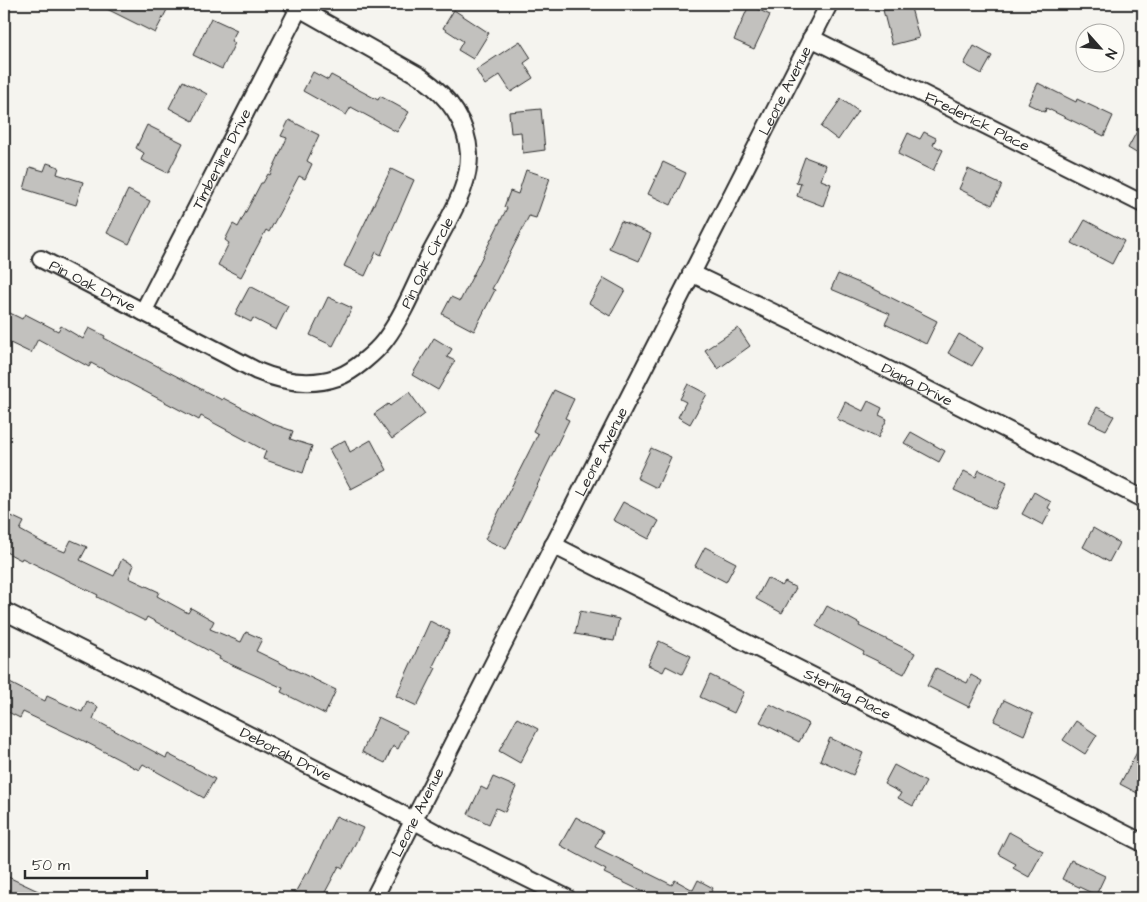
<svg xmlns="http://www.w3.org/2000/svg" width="1147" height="902" font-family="'Architects Daughter',sans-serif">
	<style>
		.building { fill: #c2c1be; stroke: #2b2b2b }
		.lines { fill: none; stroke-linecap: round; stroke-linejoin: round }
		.street-casing { stroke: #2b2b2b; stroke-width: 20 }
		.street { stroke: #fdfcf7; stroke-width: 16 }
		.labels { text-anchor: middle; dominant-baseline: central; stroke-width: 5; stroke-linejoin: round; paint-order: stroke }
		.street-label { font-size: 15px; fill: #2b2b2b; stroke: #fdfcf7 }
	</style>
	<rect width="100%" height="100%" fill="#f5f4ef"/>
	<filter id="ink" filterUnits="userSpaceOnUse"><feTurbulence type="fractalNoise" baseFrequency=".02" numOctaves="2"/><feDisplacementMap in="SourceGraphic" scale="10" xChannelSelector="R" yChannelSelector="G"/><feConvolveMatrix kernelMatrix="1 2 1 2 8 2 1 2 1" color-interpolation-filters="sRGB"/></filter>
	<g filter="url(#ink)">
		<!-- building -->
		<g class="building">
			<path d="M97 4H170L155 33Z"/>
			<path d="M907 4H910L919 38 892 45 883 10Z"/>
			<path d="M749 5 770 15 754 49 734 40Z"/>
			<path d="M454 10 489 33 473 59 458 50 463 41 443 28Z"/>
			<path d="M211 18 237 30 231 41 235 43 222 69 193 55Z"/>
			<path d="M520 41 531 58 524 63 533 78 511 92 500 75 485 85 476 70Z"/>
			<path d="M974 46 992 56 982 74 964 64Z"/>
			<path d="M313 72 328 80 331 75 378 100 380 96 409 112 397 132 351 107 346 115 303 91Z"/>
			<path d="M183 81 207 94 193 121 169 108Z"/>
			<path d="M1038 83 1076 102 1077 99 1113 116 1104 136 1046 108 1045 112 1028 104Z"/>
			<path d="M841 99 858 111 838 140 821 127Z"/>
			<path d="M541 109 545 150 523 153 521 132 511 133 509 112Z"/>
			<path d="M289 120 319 135 307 161 312 164 305 179 299 176 269 232 266 230 241 277 218 265 229 243 225 240 233 224 238 227 261 183H263L268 174 270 175 287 138 281 136Z"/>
			<path d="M1143 120V157L1128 148Z"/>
			<path d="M147 125 183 143 168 173 141 160 144 153 136 148Z"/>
			<path d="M924 132 936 138 933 145 943 150 933 171 898 154 908 133 920 139Z"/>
			<path d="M805 157 826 165 821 180 831 184 823 206 797 196 801 183 796 182Z"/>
			<path d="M663 162 686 173 671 205 648 194Z"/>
			<path d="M47 163 59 167 57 174 83 182 76 205 24 189 30 167 44 171Z"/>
			<path d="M391 169 414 180 381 255 376 252 365 276 344 266Z"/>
			<path d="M968 169 1002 185 992 205 959 189Z"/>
			<path d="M526 170 550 178 536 218 529 216 492 289 495 290 474 331 442 314 451 297 460 301 507 208 504 207 510 191 518 194Z"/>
			<path d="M128 190 150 201 129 244 107 233Z"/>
			<path d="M1085 220 1124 241 1112 264 1072 243Z"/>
			<path d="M621 221 651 234 639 261 609 248Z"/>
			<path d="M838 274 876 290 937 321 926 344 885 324 890 314 831 289Z"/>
			<path d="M604 278 625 290 610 316 589 303Z"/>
			<path d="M250 286 288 306 276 330 253 318 251 322 235 314Z"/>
			<path d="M328 297 352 308 333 346 310 335Z"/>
			<path d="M4 310 22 319 25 314 58 331 61 326 83 339 89 328 105 336 104 338 222 400 223 398 273 424 293 431 290 439 312 446 303 473 263 459 266 451 201 416 199 420 91 363 89 367 38 339 31 353 4 340Z"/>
			<path d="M738 328 750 346 718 369 705 350Z"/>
			<path d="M959 334 983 348 972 366 948 353Z"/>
			<path d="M434 338 452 349 447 357 455 361 438 390 412 375Z"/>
			<path d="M688 384 707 394 690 424 678 417 686 402 680 399Z"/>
			<path d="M554 390 574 399 565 418 569 420 506 549 485 539 538 434 533 431Z"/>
			<path d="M409 392 425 414 392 439 374 414 388 404 390 406Z"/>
			<path d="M868 401 882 408 879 415 887 419 878 438 837 419 845 402 863 411Z"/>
			<path d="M1097 407 1114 416 1106 430 1089 422Z"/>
			<path d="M911 432 945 451 939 462 904 443Z"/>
			<path d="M345 440 350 452 371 440 387 470 351 489 329 449Z"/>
			<path d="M651 448 671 457 657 488 637 478Z"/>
			<path d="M979 470 1007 483 995 509 954 490 964 471 976 477Z"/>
			<path d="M1034 492 1051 502 1048 508 1051 510 1043 525 1022 514Z"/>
			<path d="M623 502 659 521 649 539 613 520Z"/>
			<path d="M7 514 24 522 20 530 45 544 65 552 71 540 87 547 80 560 114 576 122 559 134 565 129 578 159 592 157 596 188 613 191 608 214 621 210 629 241 642 246 632 262 639 256 651 336 690 325 714 281 692 283 688 219 659 220 657 147 617 145 621 97 597 98 595 22 558 21 560 4 551V521Z"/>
			<path d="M1093 528 1119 543 1109 562 1083 547Z"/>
			<path d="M705 547 736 563 726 582 695 566Z"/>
			<path d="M767 578 782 586 785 582 796 588 782 613 756 599Z"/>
			<path d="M827 606 860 624 859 626 915 653 904 674 863 654 864 652 816 626Z"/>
			<path d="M580 611 619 619 614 641 575 634Z"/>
			<path d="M430 621 450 631 433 666 436 668 417 706 396 696Z"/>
			<path d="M659 641 691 656 682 674 666 666 663 672 648 665Z"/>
			<path d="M936 668 967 683 971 675 982 681 969 707 927 686Z"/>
			<path d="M710 675 744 692 734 713 700 697Z"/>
			<path d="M4 680 45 701 47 696 82 712 87 701 98 707 93 719 166 758 168 754 215 779 204 798 143 764 139 770 82 740 23 712 20 718 4 710Z"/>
			<path d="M1004 700 1033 714 1024 735 994 721Z"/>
			<path d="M770 704 809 724 799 742 760 722Z"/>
			<path d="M378 717 407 731 398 749 393 746 385 763 362 752Z"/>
			<path d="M517 718 538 729 520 763 499 751Z"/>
			<path d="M1076 721 1097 735 1085 754 1063 740Z"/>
			<path d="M830 738 863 753 853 775 820 760Z"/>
			<path d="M1143 741V796L1120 784Z"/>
			<path d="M894 765 926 782 913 806 898 798 901 793 884 784Z"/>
			<path d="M493 777 516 787 505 812 496 808 489 824 468 814 481 787 487 790Z"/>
			<path d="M336 816 363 828 343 868 339 866 322 898H292L306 873 308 874Z"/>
			<path d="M576 817 603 832 595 847 672 885 675 880 693 890 698 880 713 888 708 898H656L604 873 606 870 560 845Z"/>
			<path d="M1009 832 1043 851 1029 877 1013 868 1016 864 998 854Z"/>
			<path d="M1071 860 1105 876 1096 895 1062 879Z"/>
			<path d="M4 875 53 898H4Z"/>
		</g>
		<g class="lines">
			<defs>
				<g id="street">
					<path id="s1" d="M811 38 1143 204"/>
					<path id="s2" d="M41 259 257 371C283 382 310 387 338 377 353 372 376 352 385 340 403 316 416 283 429 256 441 233 455 211 463 188 467 177 469 166 469 154 467 120 448 96 421 77L292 4"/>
					<path id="s3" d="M691 273 820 335 1143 499"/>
					<path id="s4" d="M143 312 301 4"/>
					<path id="s5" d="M553 545 1143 843"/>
					<path id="s6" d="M4 611 165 692 376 800 444 837 567 898"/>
					<path id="s7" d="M374 898 829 4"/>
				</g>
			</defs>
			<!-- street casing -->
			<use href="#street" class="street-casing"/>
			<!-- street -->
			<use href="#street" class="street"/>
		</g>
	</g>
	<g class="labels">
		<!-- street labels -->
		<g class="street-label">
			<text stroke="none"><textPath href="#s7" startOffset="906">Leone Avenue</textPath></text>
			<text stroke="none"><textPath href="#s1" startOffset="186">Frederick Place</textPath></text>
			<text stroke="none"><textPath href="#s4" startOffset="172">Timberline Drive</textPath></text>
			<text stroke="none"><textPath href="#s2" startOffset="475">Pin Oak Circle</textPath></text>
			<text stroke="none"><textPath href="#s2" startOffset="58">Pin Oak Drive</textPath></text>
			<text stroke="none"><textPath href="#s3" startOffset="252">Diana Drive</textPath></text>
			<text stroke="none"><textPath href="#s7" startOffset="501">Leone Avenue</textPath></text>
			<text stroke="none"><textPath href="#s5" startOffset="330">Sterling Place</textPath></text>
			<text stroke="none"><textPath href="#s6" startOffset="316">Deborah Drive</textPath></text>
			<text stroke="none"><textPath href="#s7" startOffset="96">Leone Avenue</textPath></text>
		</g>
	</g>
	<!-- margin -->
	<rect width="1147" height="902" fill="none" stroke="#fdfcf7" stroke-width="20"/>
	<rect x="10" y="10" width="1127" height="882" fill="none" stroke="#2b2b2b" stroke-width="2" filter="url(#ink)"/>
	<!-- north arrow -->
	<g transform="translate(1100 48) rotate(117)"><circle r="24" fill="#fdfcf7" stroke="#a9a8a5"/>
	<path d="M0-4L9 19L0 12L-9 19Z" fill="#2b2b2b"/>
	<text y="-8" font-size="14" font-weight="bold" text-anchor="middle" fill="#2b2b2b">N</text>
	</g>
	<!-- scale -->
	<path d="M25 870v8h122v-8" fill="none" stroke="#2b2b2b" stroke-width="2.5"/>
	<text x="32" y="870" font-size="15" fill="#2b2b2b" stroke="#fdfcf7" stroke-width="4" paint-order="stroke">50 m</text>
</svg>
